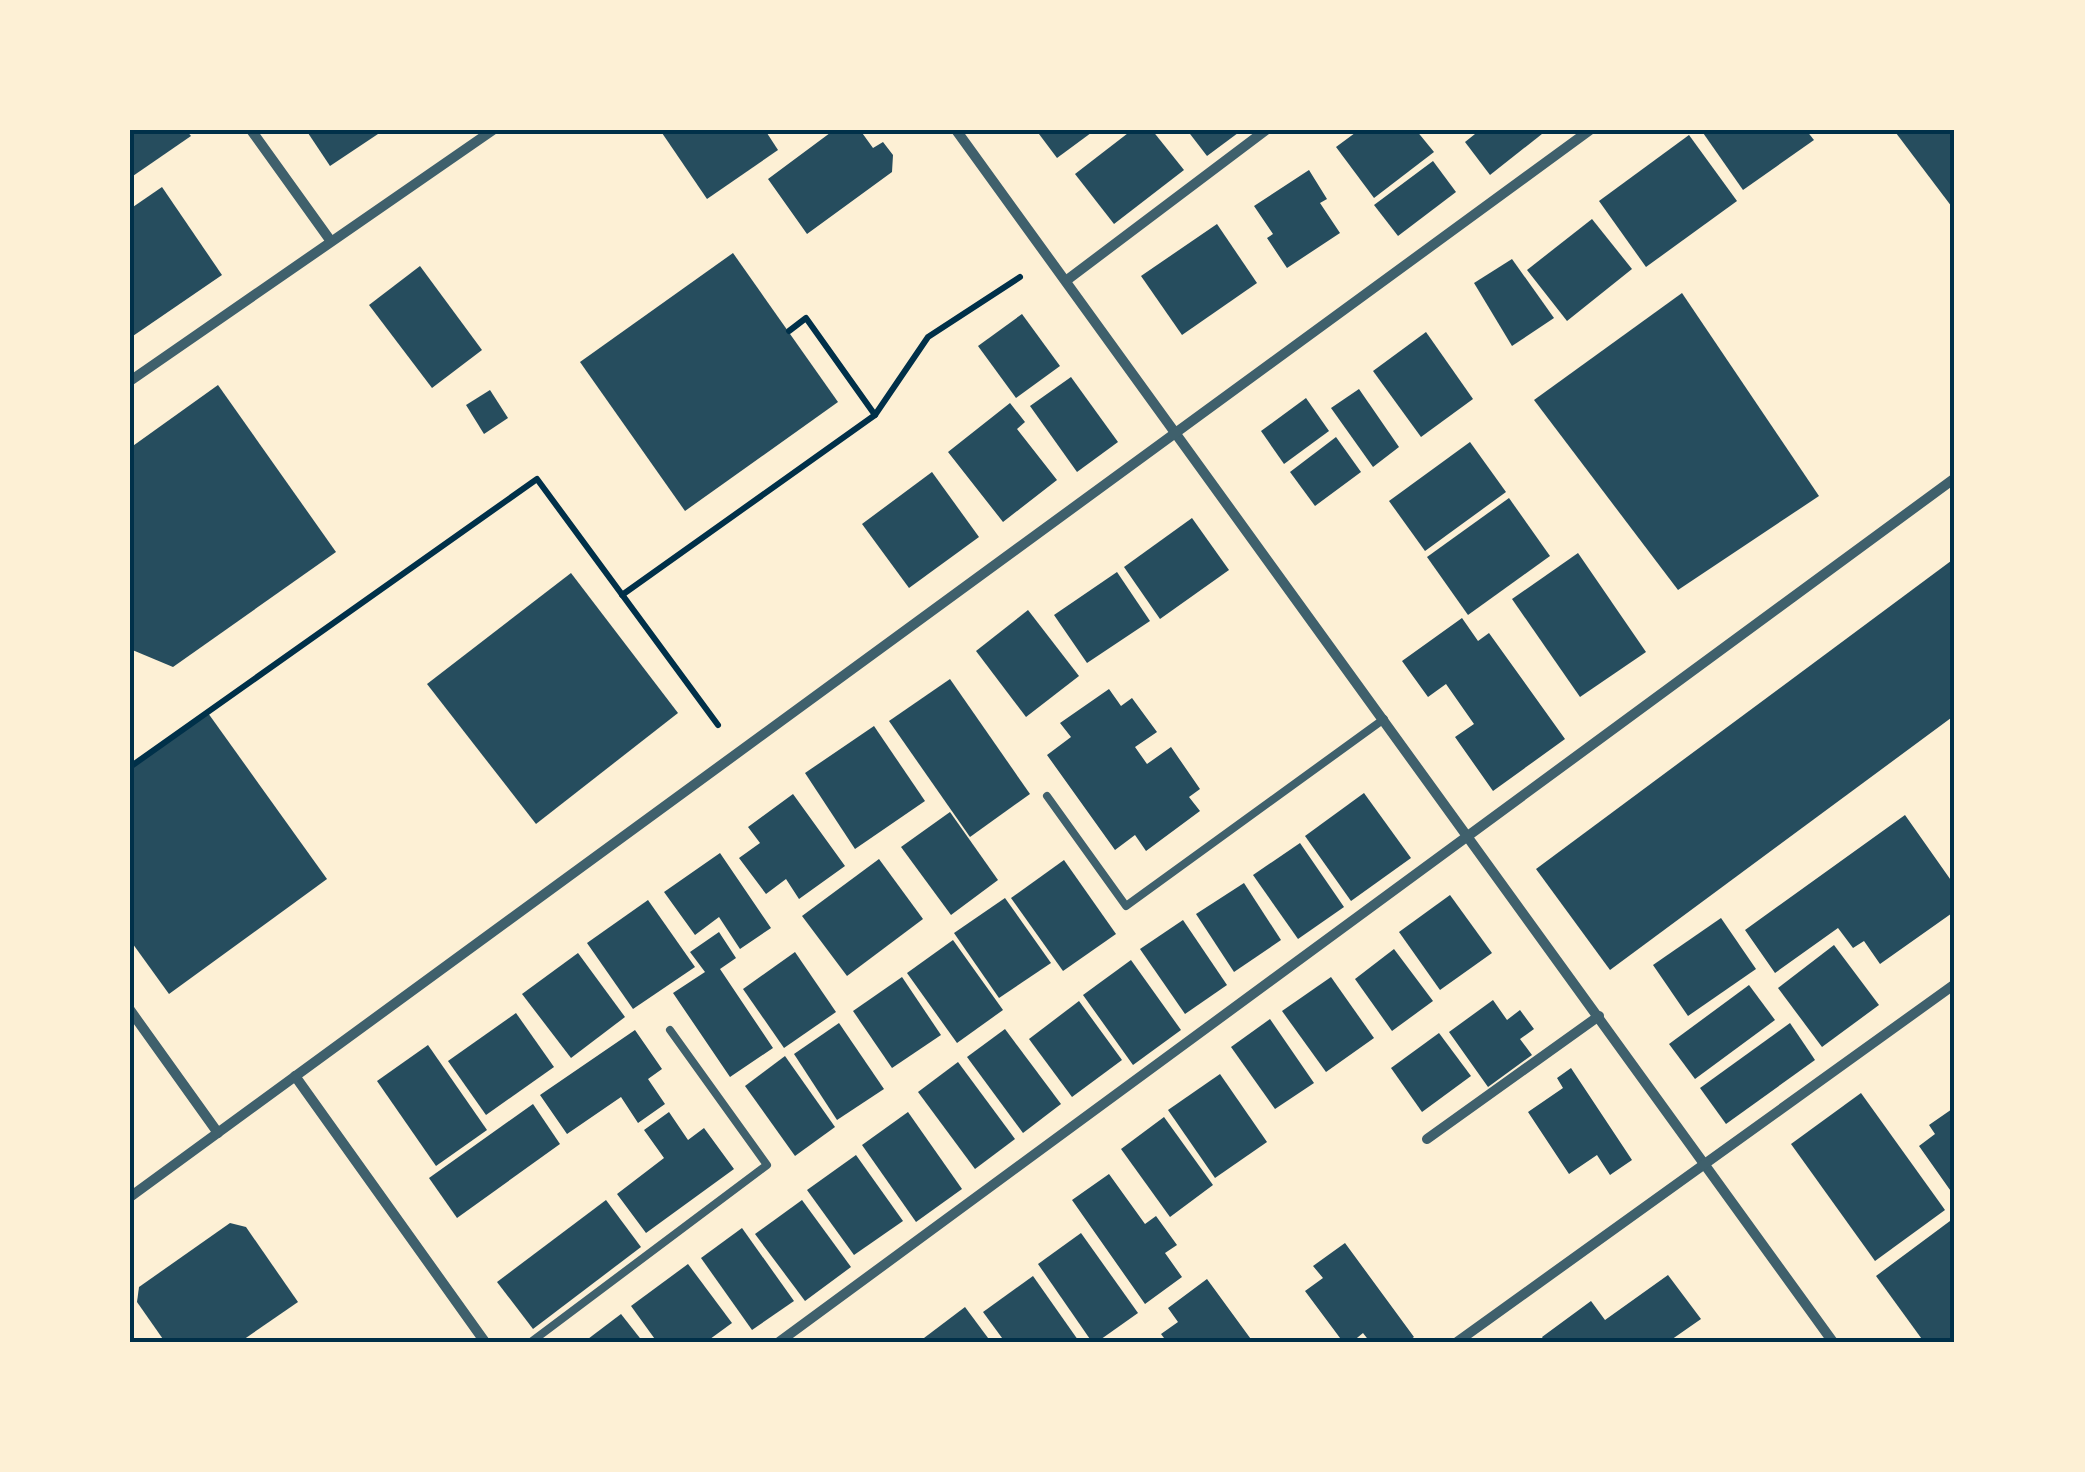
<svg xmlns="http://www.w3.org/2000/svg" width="2085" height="1472" font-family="'PT Sans Narrow',sans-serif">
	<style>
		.building { fill: #264d5e }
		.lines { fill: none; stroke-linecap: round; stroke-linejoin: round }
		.path { stroke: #003049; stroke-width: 6 }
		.service { stroke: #3f606c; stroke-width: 8 }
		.minor { stroke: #3f606c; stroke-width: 10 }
		.neatline { fill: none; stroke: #003049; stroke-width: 4 }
	</style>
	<rect width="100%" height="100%" fill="#fdf0d5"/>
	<!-- building -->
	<g class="building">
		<path d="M130 130H186L191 136 130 178Z"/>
		<path d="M306 130H384L330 166Z"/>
		<path d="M660 130H765L778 150 707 199Z"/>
		<path d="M834 130H860L873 148 883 142 893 155 892 172 807 234 768 179Z"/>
		<path d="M1036 130H1095L1057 158Z"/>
		<path d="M1132 130H1152L1184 170 1114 224 1075 174Z"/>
		<path d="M1187 130H1242L1207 156Z"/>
		<path d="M1359 130H1416L1434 152 1374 198 1336 147Z"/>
		<path d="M1480 130H1547L1490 175 1465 142Z"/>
		<path d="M1701 130H1806L1814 140 1743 190Z"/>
		<path d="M1900 130H1955V211L1896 133Z"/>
		<path d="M1689 135 1737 201 1646 267 1599 201Z"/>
		<path d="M1433 161 1456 192 1398 236 1374 205Z"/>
		<path d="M1309 170 1327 199 1320 203 1340 233 1287 268 1267 238 1273 234 1254 206Z"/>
		<path d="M162 187 222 275 130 338V209Z"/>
		<path d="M1592 219 1632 269 1567 321 1527 270Z"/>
		<path d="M1217 224 1257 283 1182 335 1141 276Z"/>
		<path d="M733 253 838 402 685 511 580 362Z"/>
		<path d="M1512 259 1554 318 1512 346 1474 283Z"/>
		<path d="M420 266 482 350 432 388 369 305Z"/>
		<path d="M1682 293 1819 496 1678 590 1534 400Z"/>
		<path d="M1022 314 1060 366 1016 398 978 346Z"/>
		<path d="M1426 332 1473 399 1421 437 1373 371Z"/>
		<path d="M1071 377 1118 442 1077 472 1030 406Z"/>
		<path d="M218 385 336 552 173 667 130 649V448Z"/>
		<path d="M1359 389 1399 447 1373 467 1331 408Z"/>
		<path d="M490 390 508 418 484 434 466 405Z"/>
		<path d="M1306 398 1329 431 1284 464 1261 431Z"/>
		<path d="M1010 403 1025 422 1017 429 1057 480 1003 522 948 452Z"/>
		<path d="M1336 437 1361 472 1315 506 1290 472Z"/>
		<path d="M1470 442 1506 492 1425 551 1389 501Z"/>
		<path d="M932 472 979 537 909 588 862 524Z"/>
		<path d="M1509 498 1550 556 1468 615 1427 557Z"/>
		<path d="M1192 518 1229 570 1160 619 1124 567Z"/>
		<path d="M1578 553 1646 652 1580 697 1512 599Z"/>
		<path d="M1955 558V715L1610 970 1536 869Z"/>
		<path d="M1117 572 1150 621 1087 663 1054 615Z"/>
		<path d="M571 573 678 713 536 824 427 684Z"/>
		<path d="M1028 610 1079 676 1026 717 976 651Z"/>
		<path d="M1462 618 1478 641 1489 633 1565 739 1493 791 1455 737 1474 724 1446 684 1428 697 1402 661Z"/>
		<path d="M950 679 1030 794 970 837 889 721Z"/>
		<path d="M1109 689 1121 706 1132 698 1157 732 1135 747 1147 764 1171 747 1200 789 1189 797 1200 811 1146 851 1135 835 1115 850 1047 755 1071 737 1060 723Z"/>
		<path d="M208 713 327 879 169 994 130 940V769Z"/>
		<path d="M874 726 925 801 855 849 805 773Z"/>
		<path d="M1364 793 1411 858 1351 901 1305 836Z"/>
		<path d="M793 794 845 866 799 899 786 879 766 894 739 858 760 843 748 827Z"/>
		<path d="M950 812 998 880 951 915 901 847Z"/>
		<path d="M1905 815 1955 886V911L1880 964 1864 941 1853 948 1838 928 1775 973 1745 930Z"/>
		<path d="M1300 843 1344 907 1298 939 1253 875Z"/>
		<path d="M720 853 771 928 740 949 719 917 695 935 664 892Z"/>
		<path d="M879 859 923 919 847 976 802 916Z"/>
		<path d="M1064 860 1116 934 1063 971 1011 898Z"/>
		<path d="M1244 883 1281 940 1234 972 1196 914Z"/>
		<path d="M1450 895 1492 953 1440 990 1399 932Z"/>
		<path d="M1005 898 1051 963 999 998 954 933Z"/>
		<path d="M648 900 695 967 633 1009 587 943Z"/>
		<path d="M1721 918 1756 969 1688 1016 1653 965Z"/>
		<path d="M1183 920 1227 985 1185 1014 1140 949Z"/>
		<path d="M719 932 736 958 720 969 773 1048 730 1077 673 993 705 972 690 952Z"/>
		<path d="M953 940 1003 1010 957 1043 907 973Z"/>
		<path d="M1834 945 1879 1005 1822 1047 1778 988Z"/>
		<path d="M1394 949 1433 1001 1392 1031 1355 979Z"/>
		<path d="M795 952 836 1012 784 1048 743 989Z"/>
		<path d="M578 953 625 1017 571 1058 522 994Z"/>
		<path d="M1131 960 1181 1030 1133 1065 1083 995Z"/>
		<path d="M902 977 941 1035 892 1068 853 1011Z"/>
		<path d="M1331 977 1374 1038 1326 1072 1282 1011Z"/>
		<path d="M1749 985 1775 1020 1695 1079 1669 1044Z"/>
		<path d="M1493 1000 1507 1020 1520 1010 1534 1029 1520 1039 1532 1055 1488 1087 1449 1032Z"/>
		<path d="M1079 1001 1122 1060 1072 1097 1029 1039Z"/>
		<path d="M516 1013 554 1067 486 1115 448 1061Z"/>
		<path d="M1270 1019 1314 1083 1275 1109 1231 1047Z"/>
		<path d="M839 1023 884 1089 837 1120 794 1054Z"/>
		<path d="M1790 1023 1815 1060 1726 1124 1700 1088Z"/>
		<path d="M1005 1029 1061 1104 1023 1133 967 1057Z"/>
		<path d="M635 1030 662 1069 648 1079 665 1104 638 1123 621 1097 567 1134 540 1095Z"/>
		<path d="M1439 1033 1471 1076 1422 1112 1391 1068Z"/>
		<path d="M428 1045 487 1130 436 1166 377 1081Z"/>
		<path d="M785 1056 835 1127 795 1156 745 1086Z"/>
		<path d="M958 1062 1015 1139 975 1169 918 1092Z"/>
		<path d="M1571 1068 1632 1160 1610 1175 1597 1155 1569 1174 1528 1112 1563 1088 1557 1078Z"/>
		<path d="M1220 1074 1267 1142 1215 1178 1168 1110Z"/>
		<path d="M1861 1093 1945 1210 1875 1261 1791 1144Z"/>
		<path d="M533 1104 560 1144 457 1218 429 1178Z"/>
		<path d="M1955 1107V1197L1919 1146 1935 1134 1929 1125Z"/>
		<path d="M669 1112 688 1140 704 1128 734 1169 646 1233 617 1194 664 1158 644 1130Z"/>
		<path d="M908 1112 962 1189 916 1222 862 1145Z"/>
		<path d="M1164 1117 1213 1185 1170 1217 1121 1149Z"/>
		<path d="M856 1155 903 1221 854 1255 807 1190Z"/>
		<path d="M1109 1174 1145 1224 1156 1216 1177 1245 1165 1253 1182 1277 1145 1304 1072 1200Z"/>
		<path d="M606 1200 641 1247 533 1329 497 1282Z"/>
		<path d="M802 1200 851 1267 805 1301 755 1234Z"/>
		<path d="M1950 1221 1955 1228V1342H1924L1876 1276Z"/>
		<path d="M230 1223 246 1227 298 1302 240 1342H165L137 1302 139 1287Z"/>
		<path d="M742 1228 794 1301 752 1330 701 1258Z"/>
		<path d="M1081 1233 1138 1313 1097 1342H1092L1038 1264Z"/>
		<path d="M1345 1243 1414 1337 1407 1342H1370L1363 1333 1352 1342H1343L1305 1291 1323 1278 1313 1266Z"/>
		<path d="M688 1264 732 1323 706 1342H657L631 1306Z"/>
		<path d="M1668 1275 1701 1319 1668 1342H1545L1542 1337 1591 1301 1605 1320Z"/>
		<path d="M1033 1276 1078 1340 1074 1342H1005L983 1312Z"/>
		<path d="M1207 1279 1253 1342H1167L1161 1334 1178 1322 1168 1308Z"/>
		<path d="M965 1307 991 1342H927L924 1338Z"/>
		<path d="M621 1314 643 1342H584Z"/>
	</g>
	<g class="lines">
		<!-- path -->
		<g class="path">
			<path d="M789 331 806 318 875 415"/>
			<path d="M622 595 875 415 928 337 1020 277"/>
			<path d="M130 767 537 479 718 725"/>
		</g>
		<!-- service -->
		<g class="service">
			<path d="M1047 796 1126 906 1384 719"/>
			<path d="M531 1342 767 1165 670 1030"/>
		</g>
		<!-- minor -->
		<g class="minor">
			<path d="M251 130 330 240"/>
			<path d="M956 130 1833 1342"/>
			<path d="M1067 280 1266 130"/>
			<path d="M130 381 493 130"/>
			<path d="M130 1010 218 1133"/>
			<path d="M295 1076 485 1342"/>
			<path d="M1427 1139 1599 1016"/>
			<path d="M130 1197 1590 130"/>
			<path d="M779 1342 1955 478"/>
			<path d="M1457 1342 1955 984"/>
		</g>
	</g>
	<!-- border -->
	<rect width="2085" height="1472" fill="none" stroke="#fdf0d5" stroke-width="265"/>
	<rect x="132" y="132" width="1820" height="1208" class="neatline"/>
</svg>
